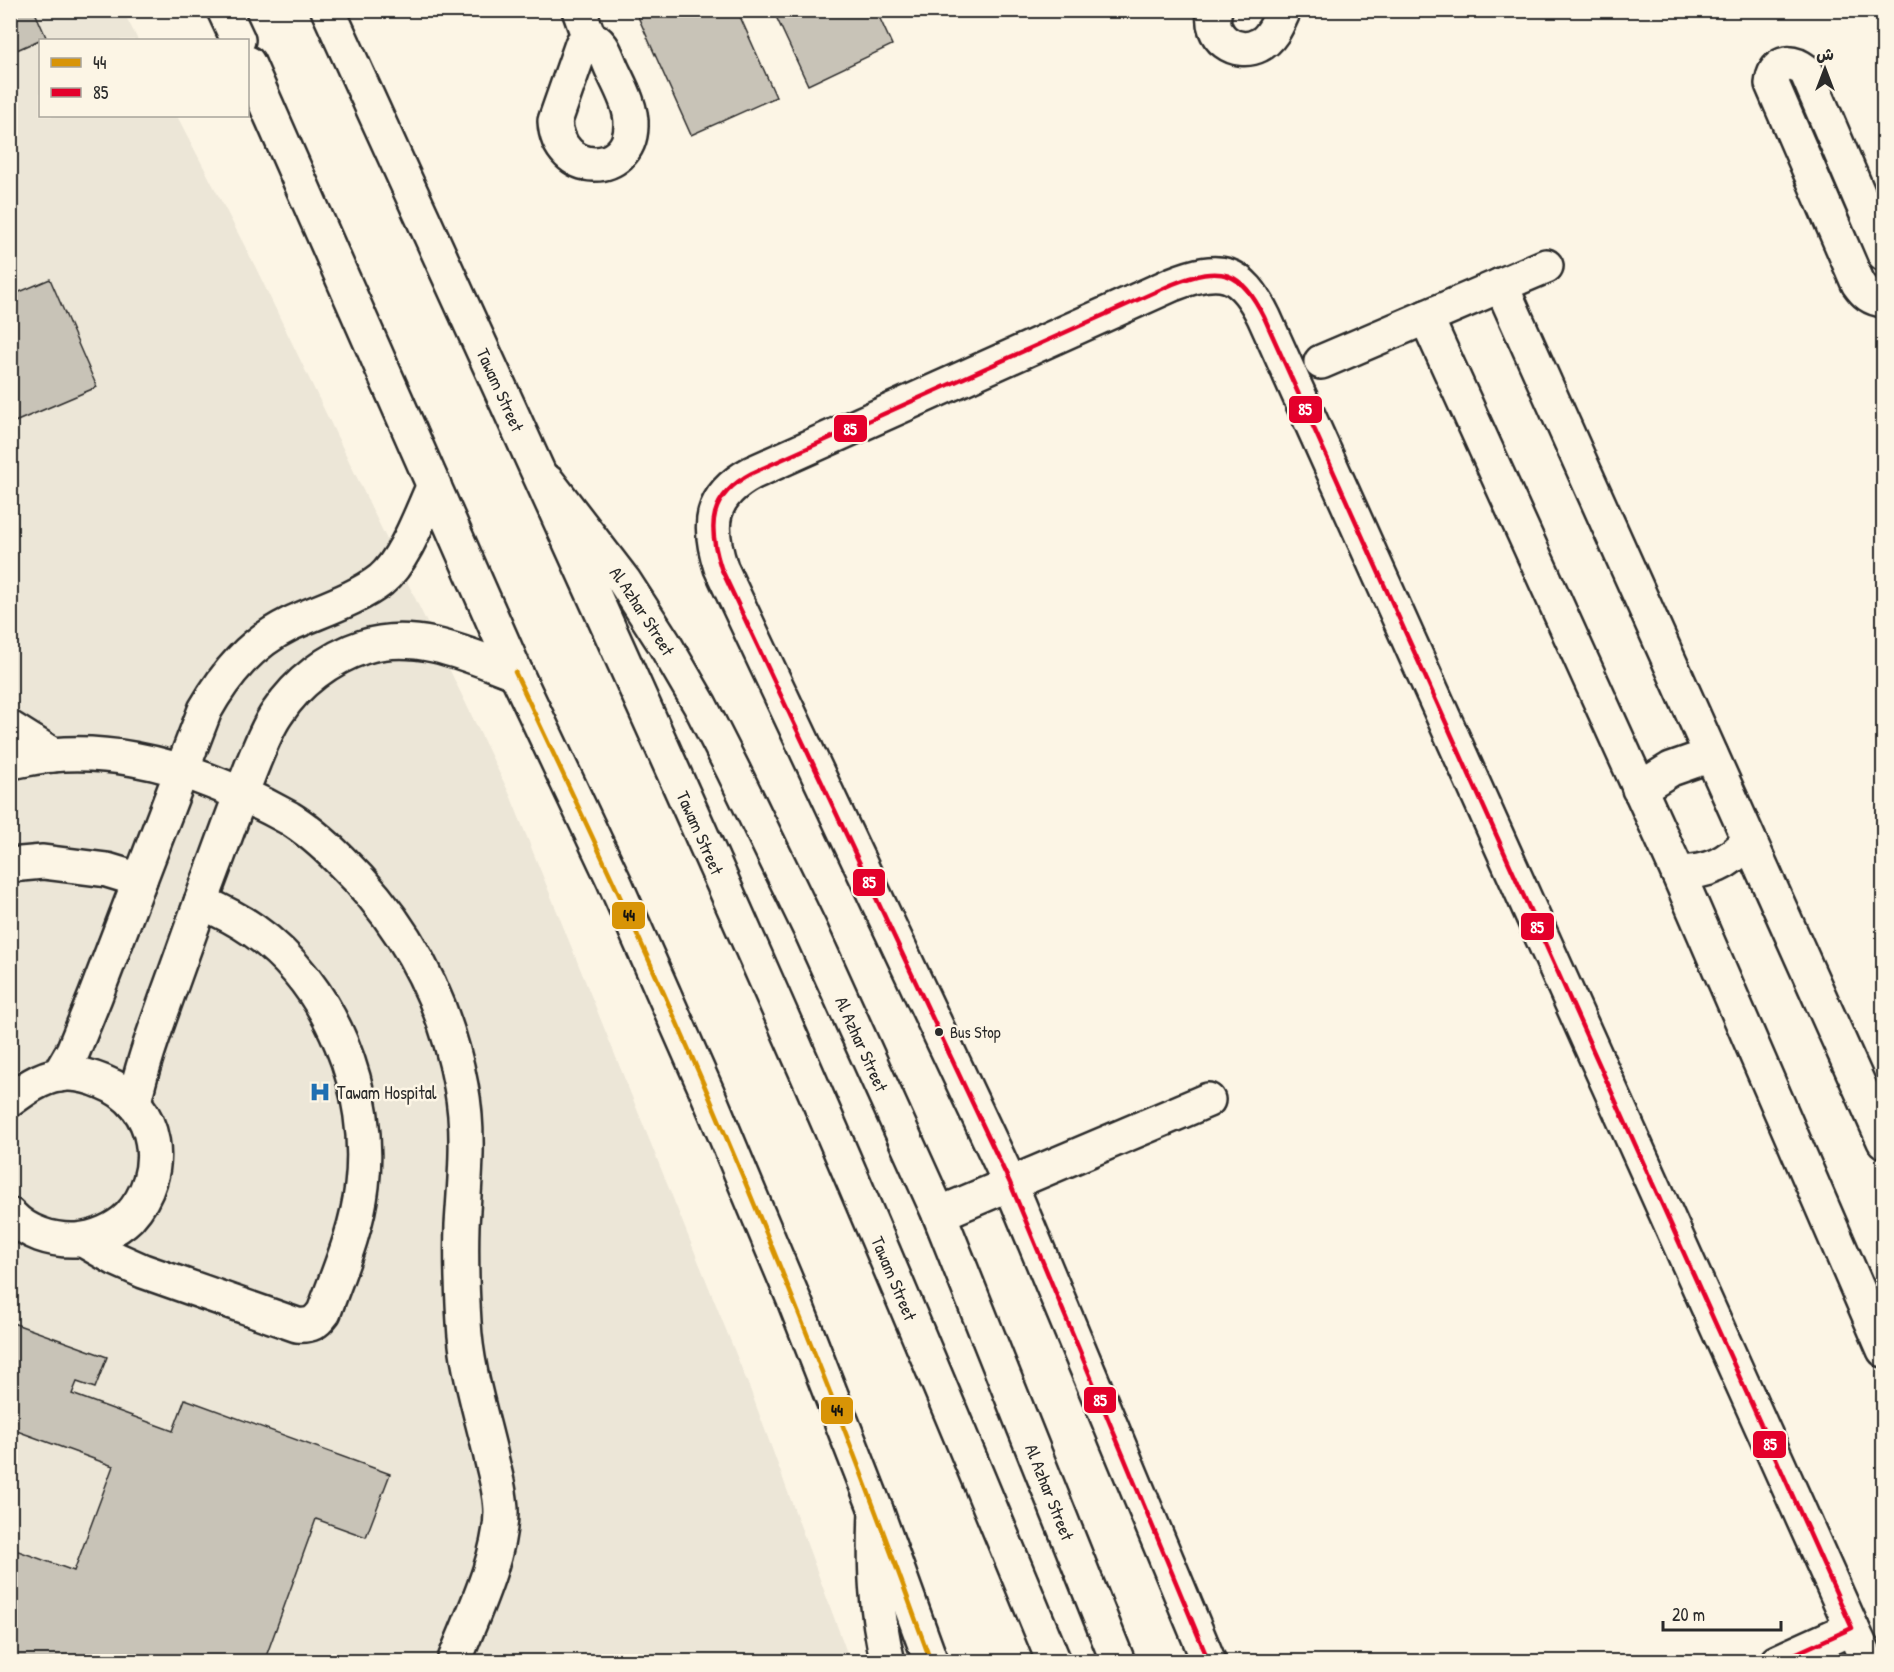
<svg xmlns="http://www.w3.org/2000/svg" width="1894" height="1672" font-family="'Patrick Hand','Playpen Sans Arabic',sans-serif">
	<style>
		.built { fill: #ece6d7 }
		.building { fill: #c8c3b7; stroke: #2b2b2b; stroke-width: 1.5 }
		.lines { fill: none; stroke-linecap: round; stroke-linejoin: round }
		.minor-casing { stroke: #2b2b2b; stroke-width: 38 }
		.major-casing { stroke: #2b2b2b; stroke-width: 38 }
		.minor { stroke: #fcf5e5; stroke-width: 33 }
		.major { stroke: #fcf5e5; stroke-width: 33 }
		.bus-1-casing { stroke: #fcf5e5; stroke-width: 9 }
		.bus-2-casing { stroke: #fcf5e5; stroke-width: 9 }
		.bus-1 { stroke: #d89406; stroke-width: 4.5 }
		.bus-2 { stroke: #e4002b; stroke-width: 4.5 }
		.bus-dot { fill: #2b2b2b; stroke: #fcf5e5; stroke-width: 2 }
		.labels { text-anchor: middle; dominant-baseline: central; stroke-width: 5; stroke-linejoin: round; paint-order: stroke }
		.bus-label { font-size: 16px; fill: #2b2b2b; stroke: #fcf5e5; text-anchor: start }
		.street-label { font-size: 18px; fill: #2b2b2b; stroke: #fcf5e5 }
		.poi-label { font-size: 18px; fill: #2b2b2b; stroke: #fcf5e5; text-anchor: start }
		.line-badge { stroke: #fcf5e5; stroke-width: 2 }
		.badge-label { font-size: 16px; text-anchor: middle; font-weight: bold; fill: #fff }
		.pale-badge-label { font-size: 16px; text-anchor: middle; font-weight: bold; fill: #111 }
	</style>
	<rect width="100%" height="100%" fill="#fcf5e5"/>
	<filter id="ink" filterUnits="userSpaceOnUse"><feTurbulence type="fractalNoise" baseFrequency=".0167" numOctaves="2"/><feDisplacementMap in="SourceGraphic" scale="12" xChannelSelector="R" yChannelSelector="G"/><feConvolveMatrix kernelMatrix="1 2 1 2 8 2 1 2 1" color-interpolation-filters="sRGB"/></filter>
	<g filter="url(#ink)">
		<!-- built -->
		<path class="built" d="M11 11H123L138 40H40V116H177L253 262 510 795 750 1389 850 1661 11 1662Z"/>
		<!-- building -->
		<g class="building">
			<path d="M10 10H34L46 37 10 53Z"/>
			<path d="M635 10H737L776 97 691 135Z"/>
			<path d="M773 10H876L892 45 808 85Z"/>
			<path d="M50 279 97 387 10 424V296Z"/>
			<path d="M10 1322 107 1357 95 1388 77 1382 72 1394 173 1431 185 1399 390 1474 366 1537 316 1519 264 1662H10V1548L74 1571 113 1466 17 1431 10 1448Z"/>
		</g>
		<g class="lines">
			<defs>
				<g id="minor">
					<path d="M579 10 589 38"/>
					<path d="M1215 10C1207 37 1236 57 1259 45 1272 39 1278 23 1284 10"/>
					<path d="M589 38C603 40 607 58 612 69 620 86 632 107 631 126 630 177 558 178 555 121L582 44Z"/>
					<path d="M1884 254 1806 71C1789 58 1774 63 1772 84L1858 283C1865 293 1871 299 1884 300"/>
					<path d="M1501 285 1884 1141"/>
					<path d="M1426 317 1678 873 1884 1350"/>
					<path d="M1321 362 1546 266"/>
					<path id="s1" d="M548 482 624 581 664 643 700 705 733 770 812 933 939 1214 1118 1662"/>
					<path d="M10 728 53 755"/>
					<path d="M10 762C24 760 38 756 52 755 106 750 163 762 212 782 238 792 264 804 289 818 307 829 325 845 340 860 404 922 445 999 461 1086 470 1132 465 1178 462 1225 461 1257 462 1290 464 1322 466 1366 480 1410 490 1452 494 1472 501 1491 501 1512 501 1558 471 1618 454 1662"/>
					<path d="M1639 789 1671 769 1711 755"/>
					<path d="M10 865 43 862 107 870 140 880"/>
					<path d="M1678 873C1710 872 1727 864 1749 841"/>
					<path d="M59 1075 73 1051 95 997 205 710C226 673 251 643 290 624 318 611 357 599 381 580 405 560 421 513 434 485"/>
					<path d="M10 1100C25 1089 40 1078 58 1075 73 1072 89 1076 103 1082 160 1104 169 1174 129 1217 116 1230 95 1239 76 1240 52 1241 27 1233 10 1215"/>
					<path d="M134 1103C142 1064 156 1028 169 991 185 947 200 903 217 859 229 826 241 793 254 761 261 745 267 727 278 712 297 683 329 658 363 647 415 630 467 654 516 673"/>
					<path d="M939 1214 1208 1100"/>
					<path d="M83 1240 116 1259 143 1271 297 1325C311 1326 316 1323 324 1312 339 1271 357 1230 362 1186 373 1092 332 985 253 930 236 918 219 910 201 902"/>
					<path d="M876 1510C874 1562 875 1611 888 1662"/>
					<path d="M1852 1628 1868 1662"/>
					<path d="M1209 1662 1010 1183 721 568C707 525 709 496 752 473L1173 284C1221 265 1241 270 1264 317L1852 1628 1777 1662"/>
				</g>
				<g id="major">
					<path d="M224 10 238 40"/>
					<path id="s2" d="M328 10C487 360 647 708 801 1060 888 1259 971 1460 1054 1662"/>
					<path d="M248 63 516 673 614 881 707 1092 794 1300 876 1510 931 1662"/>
				</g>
			</defs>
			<!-- minor casing -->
			<use href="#minor" class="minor-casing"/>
			<!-- major casing -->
			<use href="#major" class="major-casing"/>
			<!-- minor -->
			<use href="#minor" class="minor"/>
			<!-- major -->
			<use href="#major" class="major"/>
			<defs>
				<path id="bus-1" d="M515 672C581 812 647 952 708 1094 788 1281 862 1470 931 1662"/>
				<path id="bus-2" d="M1209 1662 1010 1183 721 568C707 525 709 496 752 473L1173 284C1221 265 1241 270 1264 317L1852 1628 1777 1662"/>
			</defs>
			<!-- bus-1 casing -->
			<use href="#bus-1" class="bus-1-casing"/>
			<!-- bus-2 casing -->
			<use href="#bus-2" class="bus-2-casing"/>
			<!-- bus-1 -->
			<use href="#bus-1" class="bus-1"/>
			<!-- bus-2 -->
			<use href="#bus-2" class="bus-2"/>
		</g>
	</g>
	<!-- icons -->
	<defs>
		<symbol id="hospital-bare" viewBox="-9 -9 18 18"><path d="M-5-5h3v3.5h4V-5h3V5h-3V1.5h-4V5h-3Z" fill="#1f6fb2" stroke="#fcf5e5" stroke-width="2.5" paint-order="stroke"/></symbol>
	</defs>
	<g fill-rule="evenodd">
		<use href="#hospital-bare" x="305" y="1077" width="30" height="30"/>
	</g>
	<!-- markers -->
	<circle class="bus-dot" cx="939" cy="1032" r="5"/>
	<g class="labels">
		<!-- bus labels -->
		<g class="bus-label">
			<text x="950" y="1032">Bus Stop</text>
		</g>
		<!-- street labels -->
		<g class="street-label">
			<text stroke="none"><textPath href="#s2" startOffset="417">Tawam Street</textPath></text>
			<text stroke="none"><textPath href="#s1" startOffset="160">Al Azhar Street</textPath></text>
			<text stroke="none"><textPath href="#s2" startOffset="903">Tawam Street</textPath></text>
			<text stroke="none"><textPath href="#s1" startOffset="646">Al Azhar Street</textPath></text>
			<text stroke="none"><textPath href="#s2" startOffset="1389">Tawam Street</textPath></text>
			<text stroke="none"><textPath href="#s1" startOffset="1132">Al Azhar Street</textPath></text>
		</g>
		<!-- poi labels -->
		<g class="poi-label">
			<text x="337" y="1092">Tawam Hospital</text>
		</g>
	</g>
	<g class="line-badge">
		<rect x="1288" y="395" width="35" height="29" rx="6" fill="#e4002b"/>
		<rect x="833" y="414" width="35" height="29" rx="6" fill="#e4002b"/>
		<rect x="852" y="868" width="34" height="29" rx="6" fill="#e4002b"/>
		<rect x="611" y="901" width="35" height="29" rx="6" fill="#d89406"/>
		<rect x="1520" y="912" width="35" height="29" rx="6" fill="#e4002b"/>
		<rect x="1083" y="1386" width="34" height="28" rx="6" fill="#e4002b"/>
		<rect x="820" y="1396" width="34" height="29" rx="6" fill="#d89406"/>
		<rect x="1752" y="1430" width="35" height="29" rx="6" fill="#e4002b"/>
	</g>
	<g class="badge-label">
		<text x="1305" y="415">85</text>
		<text x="850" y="435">85</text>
		<text x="869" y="888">85</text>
		<text x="1537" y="933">85</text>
		<text x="1100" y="1406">85</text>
		<text x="1770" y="1450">85</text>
	</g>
	<g class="pale-badge-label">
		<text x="629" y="921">44</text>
		<text x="837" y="1416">44</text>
	</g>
	<!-- margin -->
	<rect width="1894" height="1672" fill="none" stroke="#fcf5e5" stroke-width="36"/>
	<rect x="18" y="18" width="1858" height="1636" fill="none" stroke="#2b2b2b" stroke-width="2" filter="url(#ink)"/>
	<!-- legend -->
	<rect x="39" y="39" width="210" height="78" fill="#fcf5e5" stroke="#a8a49b" stroke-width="1.5"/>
	<rect x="51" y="58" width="30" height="9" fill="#d89406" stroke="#a8a49b" stroke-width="1.5"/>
	<text x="93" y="69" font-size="18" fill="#2b2b2b">44</text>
	<rect x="51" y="88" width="30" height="9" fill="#e4002b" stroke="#a8a49b" stroke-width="1.5"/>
	<text x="93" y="99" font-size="18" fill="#2b2b2b">85</text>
	<!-- north arrow -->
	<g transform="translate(1825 69)" stroke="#fcf5e5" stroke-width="4.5" paint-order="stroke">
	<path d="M0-4.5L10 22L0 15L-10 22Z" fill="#2b2b2b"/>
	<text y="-9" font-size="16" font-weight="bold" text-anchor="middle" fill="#2b2b2b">ش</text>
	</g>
	<!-- scale -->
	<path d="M1663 1621v9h118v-9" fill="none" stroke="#2b2b2b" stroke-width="3"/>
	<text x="1672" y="1621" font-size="18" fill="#2b2b2b" stroke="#fcf5e5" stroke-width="4.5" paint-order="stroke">20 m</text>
</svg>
